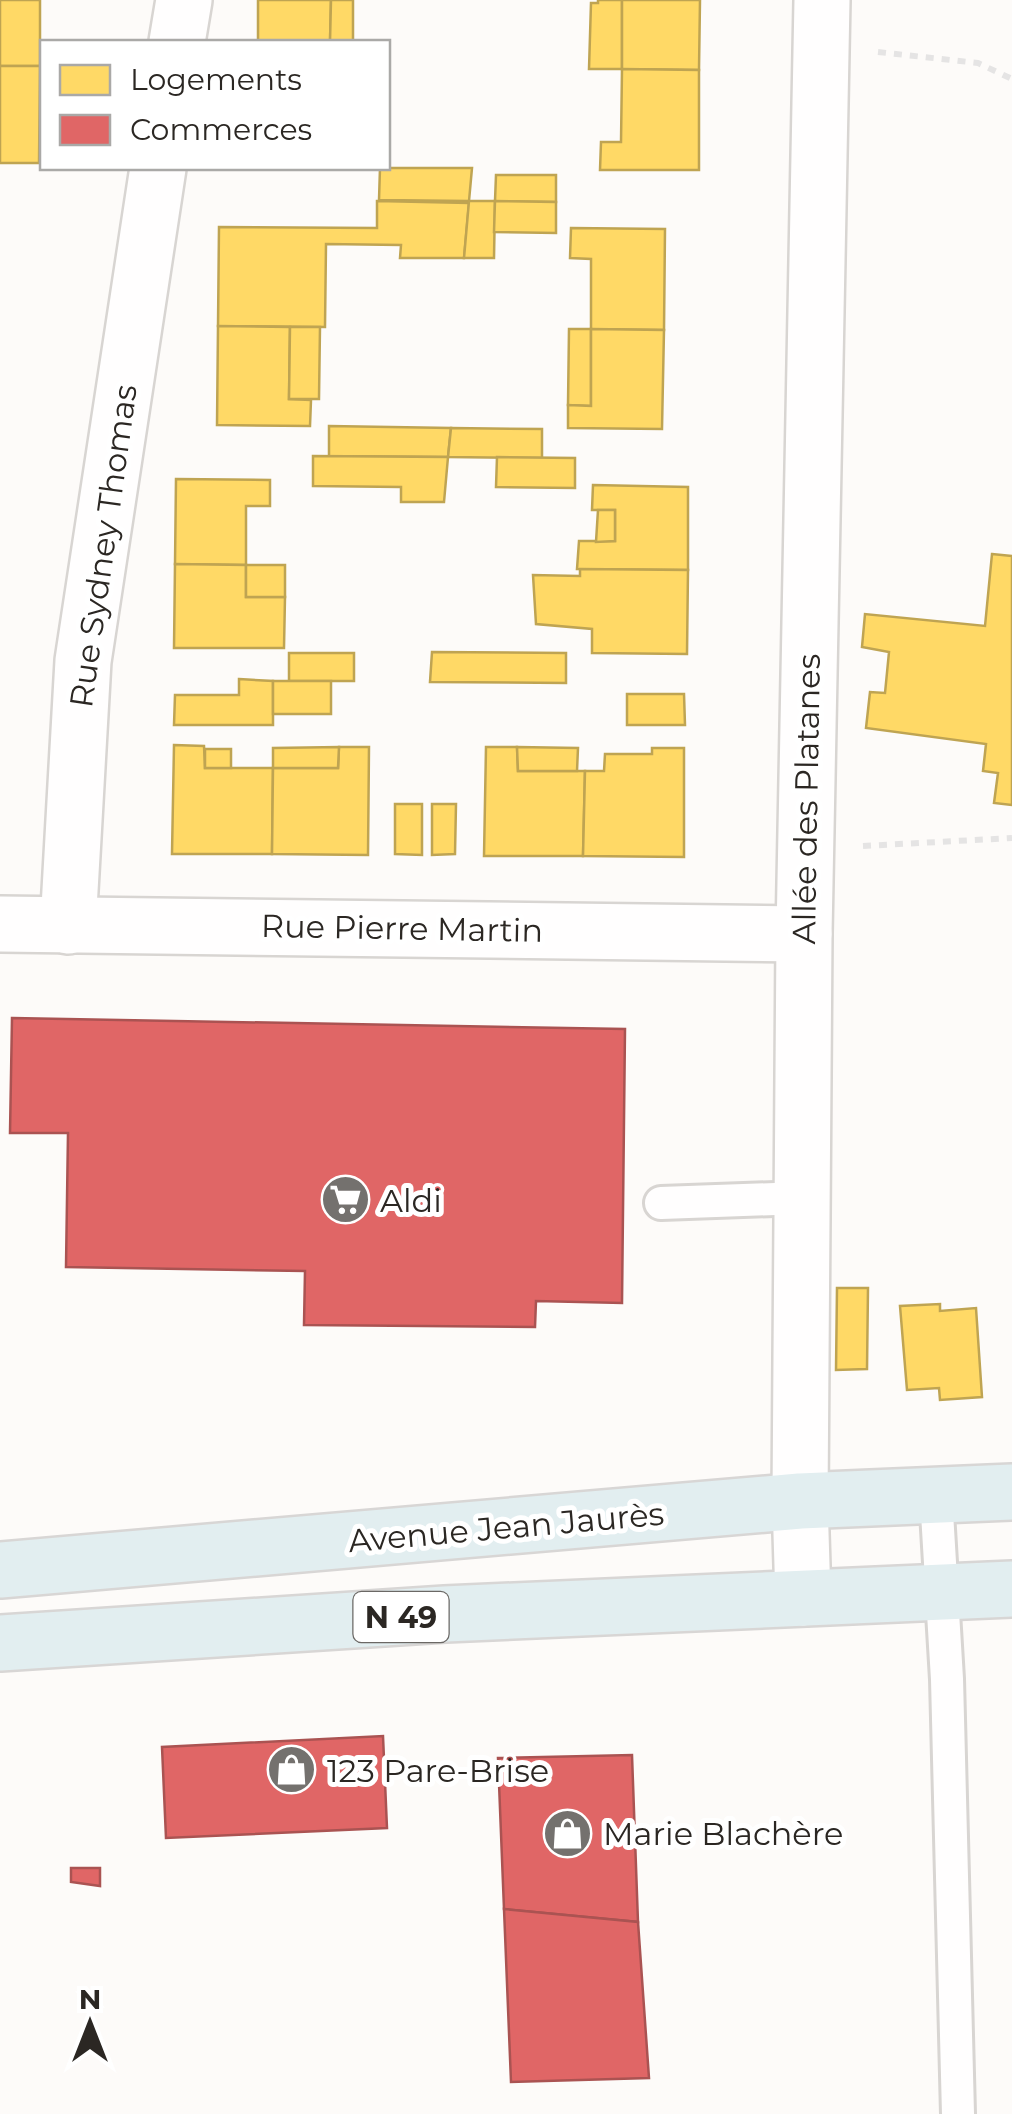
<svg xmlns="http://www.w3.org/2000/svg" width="1012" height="2114" font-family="Montserrat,sans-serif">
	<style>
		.homes { fill: #ffd966; stroke: #bfa452; stroke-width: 2.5 }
		.shops { fill: #e06666; stroke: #aa5352; stroke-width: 2.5 }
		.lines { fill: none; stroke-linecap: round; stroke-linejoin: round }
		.service-casing { stroke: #d8d5d2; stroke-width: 38 }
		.minor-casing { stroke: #d8d5d2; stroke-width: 60 }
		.primary-casing { stroke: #d8d6d5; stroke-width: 60 }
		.path { stroke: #e5e4e4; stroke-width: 6; stroke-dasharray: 8 8; stroke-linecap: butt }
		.service { stroke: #fffefe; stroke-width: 32 }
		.minor { stroke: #fffefe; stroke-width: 55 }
		.primary { stroke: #e2eef0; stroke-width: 55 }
		.labels { text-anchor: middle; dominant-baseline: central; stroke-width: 10; stroke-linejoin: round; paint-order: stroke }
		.shield { fill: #fff; stroke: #6b6865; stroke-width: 2.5 }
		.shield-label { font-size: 30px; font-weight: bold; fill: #2b2723 }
		.street-label { font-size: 32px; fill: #2b2723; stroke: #fff }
		.poi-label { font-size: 32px; fill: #2b2723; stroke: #fff; text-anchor: start }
	</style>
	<rect width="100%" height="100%" fill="#fdfbf9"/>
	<!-- homes -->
	<g class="homes">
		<rect x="0" y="0" width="40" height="66"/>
		<path d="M258 0H331L330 42H258Z"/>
		<path d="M331 0H353V42H330Z"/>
		<path d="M598 0H622V69H589L591 3H598Z"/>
		<path d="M622 0H700L699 70 622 69Z"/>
		<path d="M0 66H40L39 163H0Z"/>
		<path d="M622 69 699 70V170H600L601 142H621Z"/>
		<path d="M380 168H472L469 201 379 200Z"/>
		<path d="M496 175H556V202L495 201Z"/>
		<path d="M377 201 469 203 464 258H400L401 245 326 244 325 327 218 326 219 227 377 228Z"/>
		<path d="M469 201H495L494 258H464Z"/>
		<path d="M495 201 556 202V233L494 232Z"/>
		<path d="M571 228 665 229 664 330 591 329V259L570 258Z"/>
		<path d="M218 326 290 327 289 399 311 400 310 426 217 425Z"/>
		<path d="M290 327H320L319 399H289Z"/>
		<path d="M569 329H591V406L568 405Z"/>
		<path d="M591 329 664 330 662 429 568 428V405L591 406Z"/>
		<path d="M329 426 451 428 448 457 329 456Z"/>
		<path d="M451 428 542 429V458L448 457Z"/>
		<path d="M313 456 448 457 444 502H401V487L313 486Z"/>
		<path d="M497 457 575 458V488L496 487Z"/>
		<path d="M176 479 270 480V506H246V565L175 564Z"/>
		<path d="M593 485 688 487V570L577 569 579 541H615V510H592Z"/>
		<path d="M598 510H615V541L596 542Z"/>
		<path d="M992 554 1012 556V805L994 803 998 773 983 771 986 744 866 728 870 692 885 693 889 652 862 647 865 614 985 626Z"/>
		<path d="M175 564 246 565V597H285L284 648H174Z"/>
		<rect x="246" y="565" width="39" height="32"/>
		<path d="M580 569 688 570 687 654 592 653V629L536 624 533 575 580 576Z"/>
		<path d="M432 652 566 653V683L430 682Z"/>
		<rect x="289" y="653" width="65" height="28"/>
		<path d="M239 679 273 681V725H174L175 695H239Z"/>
		<rect x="273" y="681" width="58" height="33"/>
		<path d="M627 694H684L685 725H627Z"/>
		<path d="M174 745 204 746 205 768H273L272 854H172Z"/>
		<path d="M339 747H369L368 855 272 854 273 768H338Z"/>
		<path d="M339 747 338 768H273V748Z"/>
		<path d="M486 747H517L518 771H585L583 856H484Z"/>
		<path d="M517 747 578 748 577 771H518Z"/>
		<path d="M652 748H684V857L583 856 585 771H604L605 754H652Z"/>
		<rect x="205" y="749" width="26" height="19"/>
		<path d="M395 804H422V855L395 854Z"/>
		<path d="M432 804H456L455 854 432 855Z"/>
		<path d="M837 1288H868L867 1369 836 1370Z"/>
		<path d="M940 1304V1311L976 1308 982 1397 940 1400 939 1388 907 1390 900 1306Z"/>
	</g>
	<!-- shops -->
	<g class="shops">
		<path d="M12 1018 625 1029 622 1303 536 1301 535 1327 304 1325 305 1271 66 1267 68 1133H10Z"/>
		<path d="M383 1736 387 1828 166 1838 162 1747Z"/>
		<path d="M632 1755 638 1922 504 1909 498 1758Z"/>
		<path d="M71 1868H100V1886L71 1882Z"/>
		<path d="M504 1909 638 1922 649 2078 511 2082Z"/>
	</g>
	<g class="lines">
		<defs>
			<g id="service">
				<path d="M661 1203 802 1198"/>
				<path d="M936 1496 947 1679 958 2114"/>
			</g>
			<g id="minor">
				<path d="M177 42 184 0"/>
				<path d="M0 924 804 934"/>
				<path d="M68 926 83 661 158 168"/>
				<path d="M803 1598 800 1501 804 934 822 0"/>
			</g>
			<g id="primary">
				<path d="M0 1570 800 1501 1012 1492"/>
				<path d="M0 1643 445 1614 1012 1589"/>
			</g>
		</defs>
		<!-- service casing -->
		<use href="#service" class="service-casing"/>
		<!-- minor casing -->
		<use href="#minor" class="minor-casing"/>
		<!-- primary casing -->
		<use href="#primary" class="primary-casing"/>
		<!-- path -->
		<g class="path">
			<path d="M878 52 978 63 1012 79"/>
			<path d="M863 846 1012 838"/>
		</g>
		<!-- service -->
		<use href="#service" class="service"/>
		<!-- minor -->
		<use href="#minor" class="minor"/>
		<!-- primary -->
		<use href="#primary" class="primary"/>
	</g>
	<!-- icons -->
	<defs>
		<symbol id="supermarket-disc" viewBox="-11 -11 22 22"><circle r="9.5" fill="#74716e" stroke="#fff"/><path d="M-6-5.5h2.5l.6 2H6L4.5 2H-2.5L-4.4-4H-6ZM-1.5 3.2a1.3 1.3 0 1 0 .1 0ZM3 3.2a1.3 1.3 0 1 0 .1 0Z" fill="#fff"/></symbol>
		<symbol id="shop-disc" viewBox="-11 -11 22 22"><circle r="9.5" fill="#74716e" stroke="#fff"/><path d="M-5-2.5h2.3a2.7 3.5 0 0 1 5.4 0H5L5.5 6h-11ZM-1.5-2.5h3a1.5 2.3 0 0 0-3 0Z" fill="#fff"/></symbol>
	</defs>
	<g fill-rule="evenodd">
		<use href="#supermarket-disc" x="318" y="1172" width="55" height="55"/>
		<use href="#shop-disc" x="264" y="1742" width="55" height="55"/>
		<use href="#shop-disc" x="540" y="1806" width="55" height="55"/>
	</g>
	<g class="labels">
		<!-- shield labels -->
		<rect class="shield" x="353.5" y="1592" width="95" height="50" rx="8"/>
		<g class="shield-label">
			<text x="401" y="1617">N 49</text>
		</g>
		<!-- street labels -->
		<g class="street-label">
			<text transform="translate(103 546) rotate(-82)">Rue Sydney Thomas</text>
			<text transform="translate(806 799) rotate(-89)">Allée des Platanes</text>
			<text transform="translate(402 928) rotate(1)">Rue Pierre Martin</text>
			<text transform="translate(506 1527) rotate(-5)">Avenue Jean Jaurès</text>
		</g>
		<!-- poi labels -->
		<g class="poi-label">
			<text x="380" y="1200">Aldi</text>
			<text x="327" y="1770">123 Pare-Brise</text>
			<text x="603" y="1833">Marie Blachère</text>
		</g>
	</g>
	<!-- legend -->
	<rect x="40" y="40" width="350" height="130" fill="#ffffff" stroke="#aaa9a7" stroke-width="2.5"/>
	<rect x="60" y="65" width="50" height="30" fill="#ffd966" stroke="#aaa9a7" stroke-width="2.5"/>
	<text x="130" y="90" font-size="30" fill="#2b2723">Logements</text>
	<rect x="60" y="115" width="50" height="30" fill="#e06666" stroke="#aaa9a7" stroke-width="2.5"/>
	<text x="130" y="140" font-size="30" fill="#2b2723">Commerces</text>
	<!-- north arrow -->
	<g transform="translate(90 2024)" stroke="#ffffff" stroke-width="8" paint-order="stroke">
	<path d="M0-8L18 38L0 25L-18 38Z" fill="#2b2723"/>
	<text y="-15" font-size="28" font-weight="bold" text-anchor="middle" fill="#2b2723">N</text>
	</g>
</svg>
